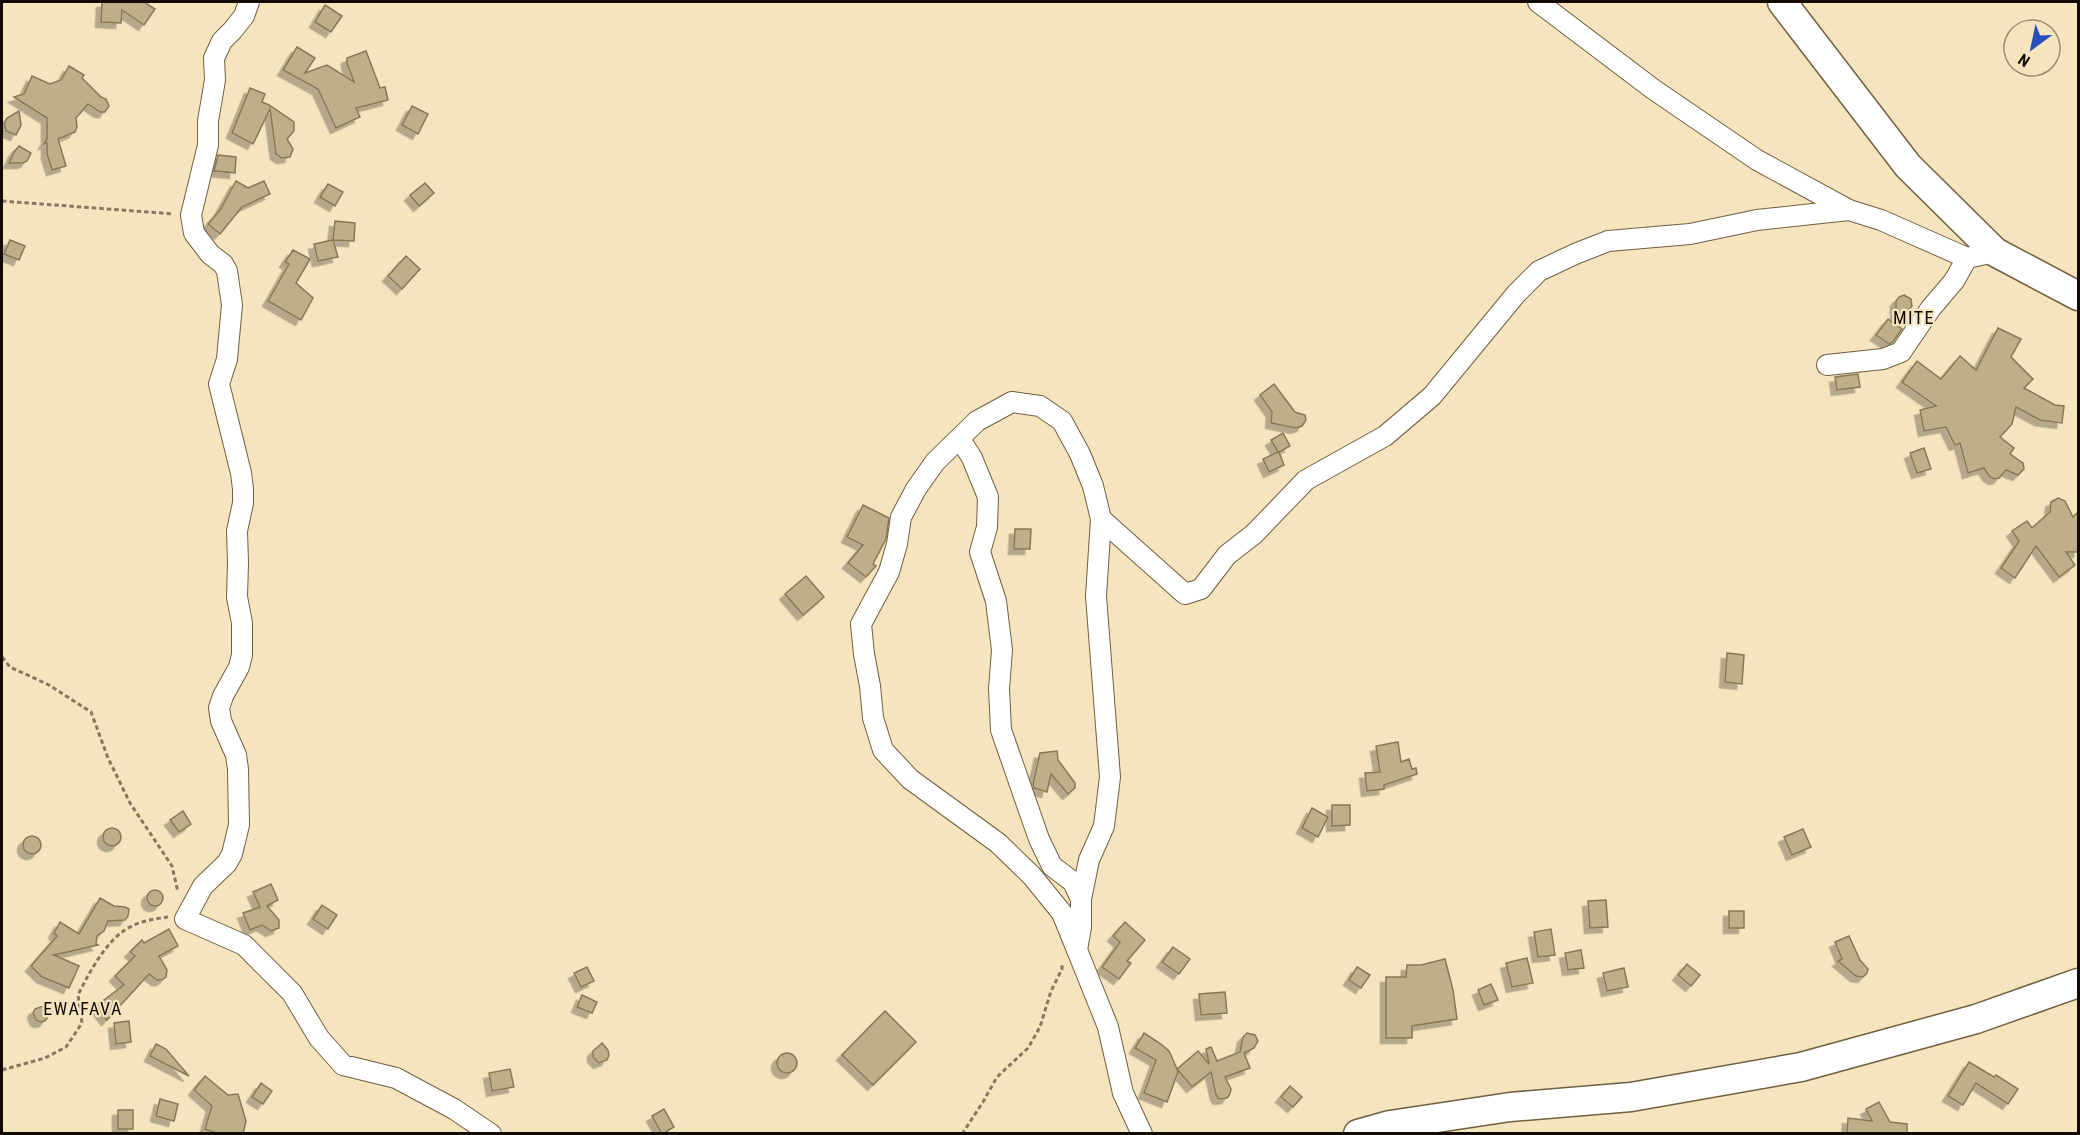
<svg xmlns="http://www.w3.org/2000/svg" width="2080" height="1135" font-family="'Roboto Condensed',sans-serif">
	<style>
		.building { fill: #beae89; stroke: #887956; stroke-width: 1.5; filter: url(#shadow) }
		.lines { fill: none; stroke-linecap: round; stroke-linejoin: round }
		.street-casing { stroke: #6f603e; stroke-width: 22 }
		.secondary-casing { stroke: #6f603e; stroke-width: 31 }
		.path { stroke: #847861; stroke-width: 3; stroke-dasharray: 4.5 3; stroke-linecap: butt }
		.street { stroke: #fff; stroke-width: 20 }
		.secondary { stroke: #fff; stroke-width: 28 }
		.labels { text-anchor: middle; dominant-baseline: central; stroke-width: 4.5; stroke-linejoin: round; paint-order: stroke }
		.quarter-label { font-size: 18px; letter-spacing: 1.5px; fill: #100a01; stroke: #f5e4be }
	</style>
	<defs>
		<filter id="shadow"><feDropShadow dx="-5.5" dy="5.5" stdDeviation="0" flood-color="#0004"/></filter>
	</defs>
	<rect width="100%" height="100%" fill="#f5e4be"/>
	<!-- building -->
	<g class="building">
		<path d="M102 2H144L155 9 144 25 122 10 121 23 101 22Z"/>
		<path d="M325 5 342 16 331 32 315 22Z"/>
		<path d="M297 47 315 58 305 73 327 65 354 82 347 63V58L366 51 380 88 385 87 388 100 356 108 360 117 336 128 318 89 283 70Z"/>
		<path d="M69 66 84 75 82 78 101 97 106 99 109 106 105 112H100L88 104 76 118 77 127 75 132 58 139 66 166 52 170 47 154V143L44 144 47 139V118L14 97 24 94 32 76 50 84 61 80Z"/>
		<path d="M250 88 265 94 262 102 269 105 294 122V131L287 139 293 149 290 157 282 158 276 154 270 109 253 144 232 133Z"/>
		<path d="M412 106 428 114 418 134 402 125Z"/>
		<path d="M19 111 21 125 16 135 6 131 4 123 7 118Z"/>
		<path d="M19 146 31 153 27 161 23 163H9L14 152Z"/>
		<path d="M218 155 236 157 235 173 214 171Z"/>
		<path d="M236 181 248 188 264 181 270 194 242 207 220 234 208 224 220 210Z"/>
		<path d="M425 183 434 193 419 206 410 195Z"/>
		<path d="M328 184 343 192 335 206 320 197Z"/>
		<path d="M335 221 355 223 354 241 333 240Z"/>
		<path d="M10 240 25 246 19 260 4 254Z"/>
		<path d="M333 240 338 257 318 261 314 244Z"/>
		<path d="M293 250 310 259 296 283 313 298 301 320 268 301 289 264 285 262Z"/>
		<path d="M406 256 420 269 402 289 388 276Z"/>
		<path d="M1904 295 1911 299 1912 306 1908 310 1896 315V301L1899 297Z"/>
		<path d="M1888 319 1902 329 1893 342 1889 344 1876 335Z"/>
		<path d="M1998 328 2021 339 2011 357 2033 379 2024 388 2055 405 2064 406 2062 423 2040 420 2016 407 2012 424 2000 437 2014 448 2010 454 2023 463 2024 469 2018 475 2006 470 1999 478 1994 479 1989 476 1984 468 1968 473 1960 443 1955 445 1946 427 1924 431 1920 410 1936 406 1902 382 1917 361 1941 379 1960 356 1976 370Z"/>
		<path d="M1858 374 1860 387 1837 390 1835 377Z"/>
		<path d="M1274 384 1295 412 1305 415 1306 420 1302 426 1296 428 1271 423 1272 412 1260 395Z"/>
		<path d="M1283 433 1290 446 1279 452 1284 465 1269 472 1263 459 1278 452 1271 440Z"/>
		<path d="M1924 448 1931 469 1917 473 1910 453Z"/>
		<path d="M2058 498 2065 501 2073 517 2079 511V552H2066L2075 565 2059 577 2036 546 2015 578 2001 568 2019 541 2012 531 2027 521 2032 528 2050 512 2051 502Z"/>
		<path d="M863 505 889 518 886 539 873 564 876 566 866 577 848 563 863 545 847 537Z"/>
		<path d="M1015 529H1031L1030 549H1014Z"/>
		<path d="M806 576 824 597 803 615 785 594Z"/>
		<path d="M1727 653 1744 655 1742 684 1725 682Z"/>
		<path d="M1398 742 1401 762 1409 759 1412 769 1416 768 1417 774 1384 785V789L1367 791 1365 773 1380 772 1376 746Z"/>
		<path d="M1057 751 1058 760 1075 783V788L1068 794 1051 774 1047 792 1034 788 1033 784 1040 753Z"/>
		<path d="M1332 805H1350V825L1332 826Z"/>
		<path d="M1312 808 1328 817 1318 837 1302 828Z"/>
		<path d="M183 811 191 824 179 832 170 820Z"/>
		<circle cx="112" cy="837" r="9"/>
		<path d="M1803 829 1811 847 1792 855 1784 837Z"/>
		<circle cx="32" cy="845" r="9"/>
		<path d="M271 884 278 900 267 906 279 920V928L271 931 262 925 250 930 243 913 260 907 253 892Z"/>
		<circle cx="155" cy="898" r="8"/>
		<path d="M100 898 114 906 125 907 129 909 128 916 125 920 108 921 104 931 97 936 96 944 98 945 54 955 79 966 69 988 42 977 31 966 57 936 54 933 60 922 79 934Z"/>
		<path d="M1606 900 1608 927 1590 928 1588 901Z"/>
		<path d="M322 905 337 915 328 929 313 919Z"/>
		<rect x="1729" y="911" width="15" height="17"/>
		<path d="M1125 922 1145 940 1127 961 1131 963 1119 979 1102 967 1120 942 1113 936Z"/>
		<path d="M169 929 178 946 159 956 167 970 166 977 162 980H157L149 974 107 1020 96 1006 124 985 115 976 135 956 130 952 142 940 144 943Z"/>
		<path d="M1551 929 1555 955 1538 957 1534 932Z"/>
		<path d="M1849 936 1860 960 1868 969 1867 973 1863 977 1856 976 1838 961 1842 959 1835 942Z"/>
		<path d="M1173 947 1190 959 1179 974 1162 962Z"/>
		<path d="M1581 950 1584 968 1568 970 1565 953Z"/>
		<path d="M1527 958 1533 983 1512 987 1506 963Z"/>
		<path d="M1445 959 1453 990 1457 1019 1412 1026V1038H1386V977H1406L1407 965H1421Z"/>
		<path d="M1687 964 1700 975 1691 986 1678 975Z"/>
		<path d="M587 967 594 981 581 987 574 973Z"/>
		<path d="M1357 967 1370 975 1361 988 1349 980Z"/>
		<path d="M1624 968 1628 987 1607 991 1603 973Z"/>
		<path d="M1491 984 1498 1000 1484 1005 1478 990Z"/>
		<path d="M1225 992 1227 1013 1201 1015 1199 994Z"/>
		<path d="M582 995 597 1002 592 1013 577 1007Z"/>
		<path d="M43 1006 52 1011 45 1021 40 1022 36 1020 33 1013 35 1009Z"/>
		<path d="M885 1011 916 1042 873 1085 842 1055Z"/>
		<path d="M129 1021 131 1042 116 1044 114 1023Z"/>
		<path d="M1144 1033 1161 1044 1169 1051 1177 1069 1198 1051 1209 1064 1206 1049 1211 1047 1217 1061 1240 1052 1243 1037 1247 1033 1255 1035 1258 1041 1254 1048 1244 1053 1250 1068 1225 1077 1231 1089 1230 1094 1227 1098 1219 1099 1216 1095 1211 1072 1192 1087 1177 1069 1178 1072 1167 1102 1144 1093 1156 1060 1135 1048Z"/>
		<path d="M602 1043 608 1050 609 1055 607 1060 599 1063 593 1057V1051Z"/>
		<path d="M156 1044 166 1049 189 1076 150 1056Z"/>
		<circle cx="787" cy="1063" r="10"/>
		<path d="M1969 1062 1994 1077 1996 1075 2018 1089 2008 1104 1976 1083 1963 1105 1948 1096Z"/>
		<path d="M510 1069 514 1087 492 1091 489 1073Z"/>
		<path d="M205 1076 228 1095 238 1094 246 1121 243 1134H219L205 1129 212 1106 194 1090Z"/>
		<path d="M261 1083 272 1091 263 1104 252 1097Z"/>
		<path d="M1290 1086 1302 1097 1293 1107 1281 1097Z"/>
		<path d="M160 1099 178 1104 174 1121 156 1116Z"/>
		<path d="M1879 1102 1890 1122 1907 1124V1134H1847L1848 1118 1872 1121 1866 1109Z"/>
		<path d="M664 1109 674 1127 662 1134 652 1116Z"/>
		<rect x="118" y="1110" width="15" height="19"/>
	</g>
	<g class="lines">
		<defs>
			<g id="street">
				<path d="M249 2 244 16 232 31 222 41 214 58 215 80 208 121V145L191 215 194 233 210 254 223 264 227 271 232 305 227 359 219 384 241 473 243 489V503L237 531 238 563 237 597 242 623V655L239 667 223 696 219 708 221 721 236 755 238 769 239 825 232 854 227 863 203 886 185 919 244 945 292 993 319 1038 343 1065 396 1078 454 1109 491 1134"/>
				<path d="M1538 2 1653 89 1757 160 1849 210"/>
				<path d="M1827 365 1883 359 1901 352 1931 308 1954 281 1967 258"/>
				<path d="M960 439 972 458 988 497 987 527 980 552 996 601 1002 650 999 689 1001 730 1039 839 1052 866 1073 882 1081 899V927L1077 950 1108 1027 1123 1093 1142 1134"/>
				<path d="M1101 519 1185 594 1201 589 1227 555 1254 534 1306 480 1385 436 1432 396 1516 294 1539 271 1575 254 1608 241 1690 234 1757 220 1849 210 1881 220 1967 258 1995 252"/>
				<path d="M1077 950 1062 913 1032 876 998 843 910 779 883 750 873 718 870 686 864 654 861 624 889 572 897 544 901 517 916 489 935 462 977 421 1012 402 1040 406 1062 421 1080 454 1093 486 1101 519 1096 596 1110 777 1104 826 1089 860 1081 899"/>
			</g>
			<g id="secondary">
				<path d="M1782 2 1908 166 1995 252 2078 296"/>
				<path d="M1358 1134 1390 1125 1510 1107 1631 1097 1801 1067 1976 1019 2078 983"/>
			</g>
		</defs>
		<!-- street casing -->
		<use href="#street" class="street-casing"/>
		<!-- secondary casing -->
		<use href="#secondary" class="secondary-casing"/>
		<!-- path -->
		<g class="path">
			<path d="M2 201 174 214"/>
			<path d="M2 657 10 667 49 685 91 712 108 758 130 803 172 866 178 892"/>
			<path d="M2 1070 45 1058 66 1047 82 1023 78 995C87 976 105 944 122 932 135 922 153 919 168 917"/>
			<path d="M962 1134 983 1102 997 1077 1028 1048 1040 1027 1051 991 1062 969V963"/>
		</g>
		<!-- street -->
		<use href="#street" class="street"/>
		<!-- secondary -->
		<use href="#secondary" class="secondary"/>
	</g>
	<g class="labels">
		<!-- quarter labels -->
		<g class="quarter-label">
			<text x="1914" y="317">MITE</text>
			<text x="83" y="1008">EWAFAVA</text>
		</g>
	</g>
	<!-- border -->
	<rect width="2080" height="1135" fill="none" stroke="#100a01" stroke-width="6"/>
	<!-- north arrow -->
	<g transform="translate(2032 48) rotate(213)"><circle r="28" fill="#f5e4be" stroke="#998d72" stroke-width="1.5"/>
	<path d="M0-4.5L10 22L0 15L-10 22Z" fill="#294cbb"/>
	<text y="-9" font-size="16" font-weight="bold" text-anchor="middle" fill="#100a01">N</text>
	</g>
</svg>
